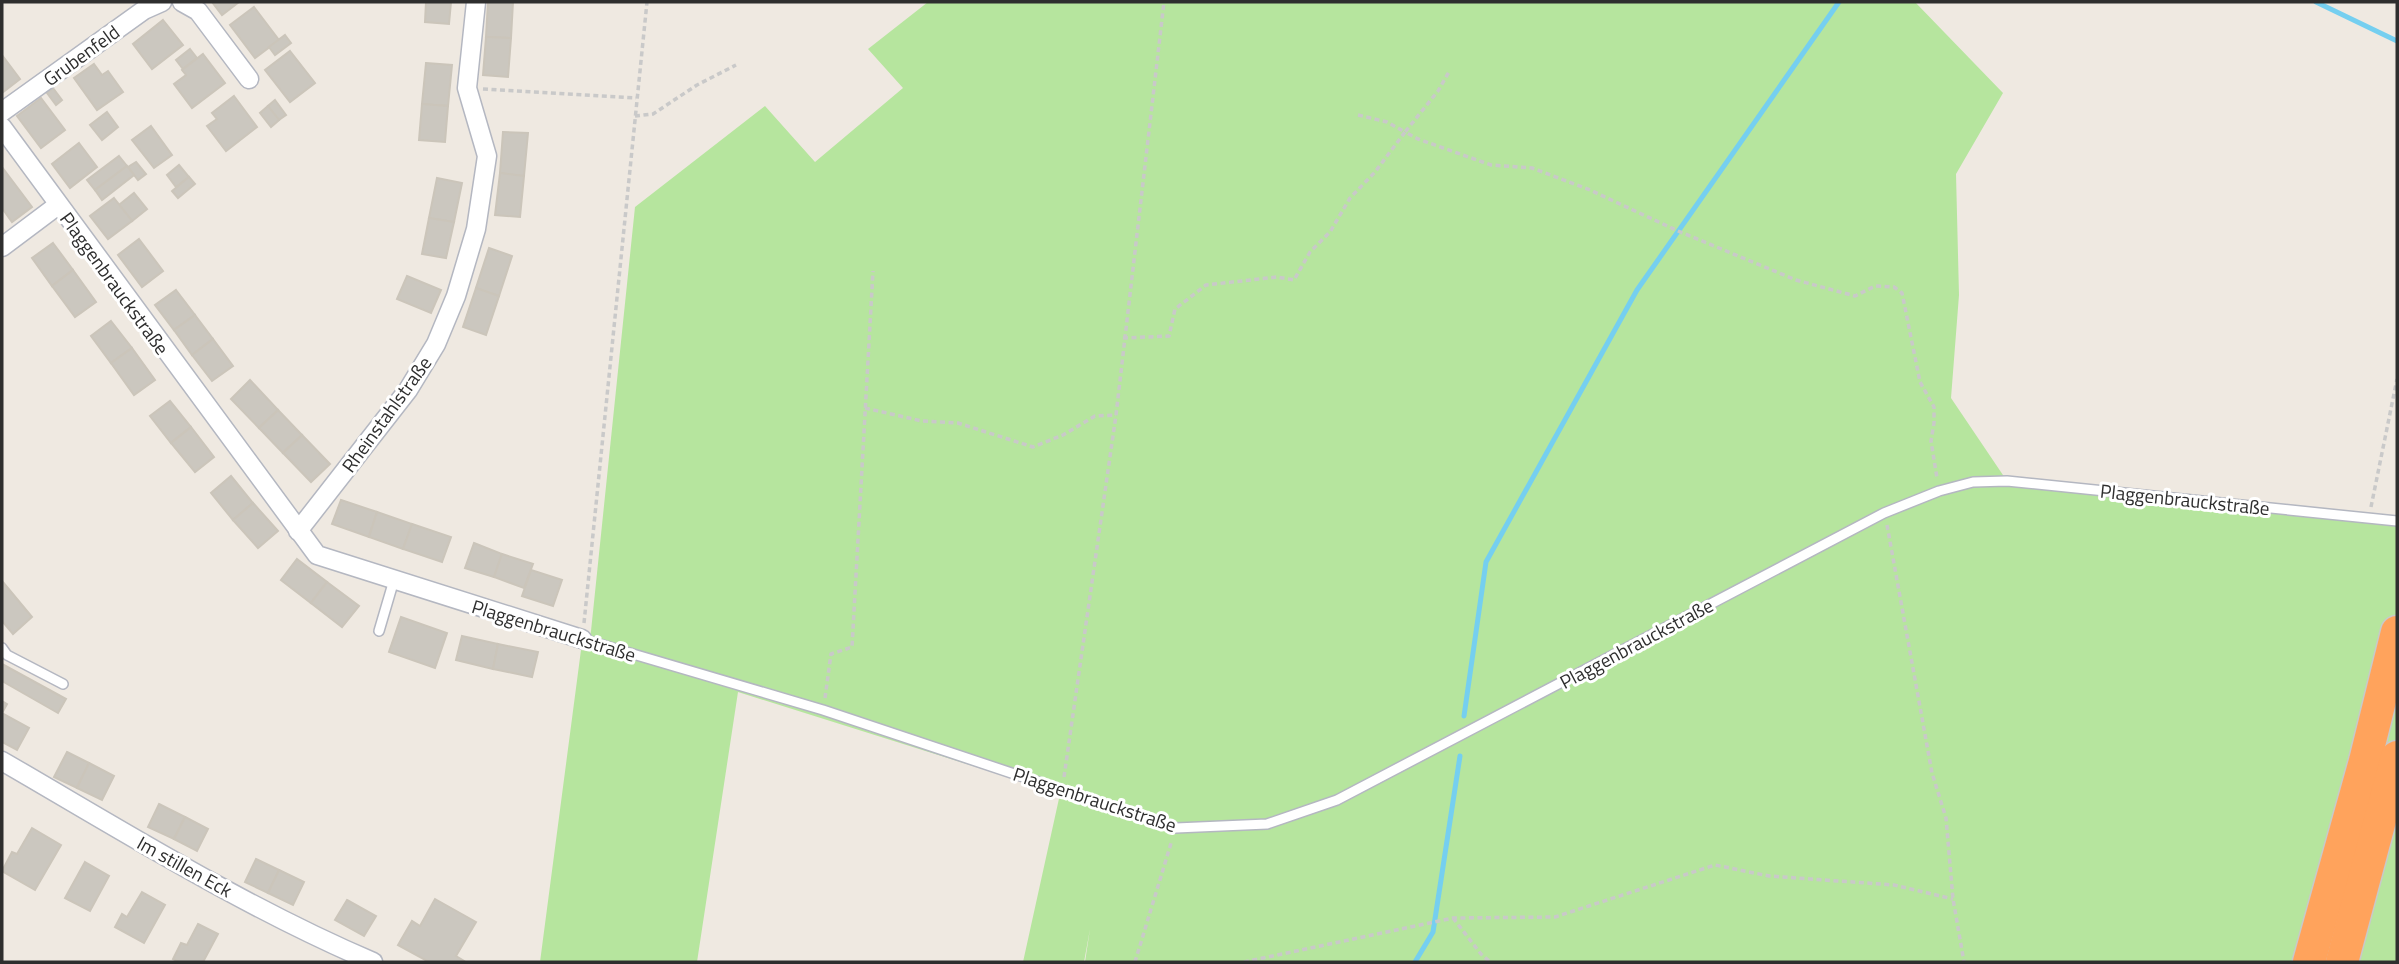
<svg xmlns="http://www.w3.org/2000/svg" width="2399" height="964" font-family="'Titillium Web',sans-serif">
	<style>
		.green { fill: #b6e59e }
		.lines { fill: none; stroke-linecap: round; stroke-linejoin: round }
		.stream { stroke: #75cff0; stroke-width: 5 }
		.building { fill: #cbc7bf; stroke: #cbc5ba; stroke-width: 2 }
		.lane-casing { stroke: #b4b7c1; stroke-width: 12 }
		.street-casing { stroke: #b4b7c1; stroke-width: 21 }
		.highway-casing { stroke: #c9c9c9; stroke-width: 35 }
		.path { stroke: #c9c9c9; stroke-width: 3.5; stroke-dasharray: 5 3.5; stroke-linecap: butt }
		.lane { stroke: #fff; stroke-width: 9 }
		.street { stroke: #fff; stroke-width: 18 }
		.highway { stroke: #ffa35c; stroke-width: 32 }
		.labels { text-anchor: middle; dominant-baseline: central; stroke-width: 6; stroke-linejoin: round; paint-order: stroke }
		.street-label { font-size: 19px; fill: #2e2e2e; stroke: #fff }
	</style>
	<rect width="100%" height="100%" fill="#efe9e1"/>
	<!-- green -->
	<path class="green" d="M928 2H1915L2003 93 1956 174 1959 295 1951 398 2007 481 2397 521V962H1085L1090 929 1084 962H1023L1060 794 1094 800 989 771 738 692 697 962H540L581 650 587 651 591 631 635 207 765 106 815 162 903 88 868 49Z"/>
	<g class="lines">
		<!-- stream -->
		<g class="stream">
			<path d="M2316 2 2397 41"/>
			<path d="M1464 716 1486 562 1637 290 1839 2"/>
			<path d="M1415 962 1433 932 1460 756"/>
		</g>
	</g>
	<!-- building -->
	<g class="building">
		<path d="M212 2H239L222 15Z"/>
		<path d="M426 2H451L449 24 425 22Z"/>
		<path d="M488 2H513L511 38 486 37Z"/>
		<path d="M254 7 279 40 255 58 230 25Z"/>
		<path d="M163 20 183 45 152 69 133 44Z"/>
		<path d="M285 35 291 43 275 55 269 47Z"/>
		<path d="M486 37 511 38 508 77 483 75Z"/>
		<path d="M190 49 197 58 183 69 176 60Z"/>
		<path d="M290 51 315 83 290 102 265 70Z"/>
		<path d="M203 54 225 83 192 108 174 84 186 75 182 70Z"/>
		<path d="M2 55 20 79 2 93Z"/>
		<path d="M426 63 452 65 448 106 422 104Z"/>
		<path d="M94 64 102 75 108 71 123 92 97 110 74 78Z"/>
		<path d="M53 88 62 100 56 105 47 93Z"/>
		<path d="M234 96 257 127 226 151 207 126 217 119 212 113Z"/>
		<path d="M41 98 65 130 41 148 17 116Z"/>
		<path d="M275 100 286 115 279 120 268 106Z"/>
		<path d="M422 104 448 106 445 142 419 140Z"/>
		<path d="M268 106 279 120 271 127 260 113Z"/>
		<path d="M107 112 118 127 102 140 90 125Z"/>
		<path d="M151 126 172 155 154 168 132 140Z"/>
		<path d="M503 132 528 133 524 176 500 173Z"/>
		<path d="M79 143 97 167 70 188 52 164Z"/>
		<path d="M119 156 127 166 95 190 87 180Z"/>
		<path d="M136 162 146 174 138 180 128 167Z"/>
		<path d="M179 165 189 177 176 187 167 175Z"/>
		<path d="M127 166 134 175 102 200 95 190Z"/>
		<path d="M2 167 32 207 12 222 2 208Z"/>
		<path d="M500 173 524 176 520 217 495 215Z"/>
		<path d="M189 177 195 184 178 198 172 191Z"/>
		<path d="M437 178 462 183 454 222 429 218Z"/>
		<path d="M134 193 147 209 132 221 119 205Z"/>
		<path d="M114 198 132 221 108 239 90 216Z"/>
		<path d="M429 218 454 222 446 258 422 254Z"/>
		<path d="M139 239 163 271 142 287 118 255Z"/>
		<path d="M53 243 73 270 52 286 32 258Z"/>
		<path d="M489 248 512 256 499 296 476 288Z"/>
		<path d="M73 270 96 302 75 317 52 286Z"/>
		<path d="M407 276 441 290 431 313 397 299Z"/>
		<path d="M476 288 499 296 486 335 463 327Z"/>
		<path d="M176 290 195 315 174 330 155 305Z"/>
		<path d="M195 315 213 339 192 355 174 330Z"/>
		<path d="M111 321 132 348 111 363 91 336Z"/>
		<path d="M213 339 233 366 212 381 192 355Z"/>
		<path d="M132 348 155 380 134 395 111 363Z"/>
		<path d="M250 380 278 410 259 428 231 399Z"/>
		<path d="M170 401 191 427 171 443 150 416Z"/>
		<path d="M278 410 302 435 283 453 259 428Z"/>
		<path d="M191 427 214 457 195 472 171 443Z"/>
		<path d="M302 435 330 464 311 482 283 453Z"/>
		<path d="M231 476 253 503 233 520 211 493Z"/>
		<path d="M341 500 377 512 369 537 332 524Z"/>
		<path d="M253 503 278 531 258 548 233 520Z"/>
		<path d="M377 512 412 524 403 549 369 537Z"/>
		<path d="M412 524 451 537 442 562 403 549Z"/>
		<path d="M474 543 502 554 494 577 465 568Z"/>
		<path d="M502 554 533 564 524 588 494 577Z"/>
		<path d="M297 559 327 582 311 603 281 580Z"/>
		<path d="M531 570 562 580 553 606 522 596Z"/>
		<path d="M2 581 32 617 13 634 2 621Z"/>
		<path d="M327 582 359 606 342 627 311 603Z"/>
		<path d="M401 617 447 633 435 668 389 652Z"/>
		<path d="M462 636 498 644 493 669 456 660Z"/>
		<path d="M498 644 538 652 532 677 493 669Z"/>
		<path d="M2 664 66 699 58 713 2 681Z"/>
		<path d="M2 701 7 704 2 713 29 728 17 750 2 742Z"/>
		<path d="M67 752 89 763 77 788 54 777Z"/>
		<path d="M89 763 114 776 102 800 77 788Z"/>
		<path d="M159 804 185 817 174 839 148 827Z"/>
		<path d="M185 817 208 829 197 851 174 839Z"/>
		<path d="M32 828 61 845 35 890 2 871 12 852 17 854Z"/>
		<path d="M256 859 279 870 268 893 245 882Z"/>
		<path d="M85 862 109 876 90 911 65 898Z"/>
		<path d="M279 870 304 882 293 905 268 893Z"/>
		<path d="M142 892 165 905 144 943 115 927 122 914 127 917Z"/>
		<path d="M435 899 476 922 456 956 464 961 463 962H429L398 945 412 921 420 926Z"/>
		<path d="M347 900 376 916 364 936 335 920Z"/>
		<path d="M198 924 218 934 203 962H179L173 959 181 943 187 945Z"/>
	</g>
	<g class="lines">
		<defs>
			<g id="lane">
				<path d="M379 631 394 580"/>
				<path d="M582 639 823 710 1176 828 1267 824 1337 800 1884 513 1939 491 1973 482 2007 481 2397 521"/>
				<path d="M2 648 7 655 63 684"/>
			</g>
			<g id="street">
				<path d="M182 2 198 11 249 79"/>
				<path d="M2 112 144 10 162 2"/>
				<path d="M2 127 317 555 582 639"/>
				<path d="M2 247 58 205"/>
				<path d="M298 531 408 390 436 344 456 296 476 229 487 156 467 88 476 2"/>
				<path d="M2 761C123 831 244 907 373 962"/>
			</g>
			<g id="highway">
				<path d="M2309 962 2365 761 2397 632"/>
				<path d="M2342 962 2397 757"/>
			</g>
		</defs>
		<!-- lane casing -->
		<use href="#lane" class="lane-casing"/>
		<!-- street casing -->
		<use href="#street" class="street-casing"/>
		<!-- highway casing -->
		<use href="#highway" class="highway-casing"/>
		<!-- path -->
		<g class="path">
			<path d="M483 89 636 98"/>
			<path d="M1358 115 1387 122 1405 132 1438 91 1450 70"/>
			<path d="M635 116 653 114 697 85 736 65"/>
			<path d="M1123 338 1169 336 1175 309 1206 285 1277 277 1294 280 1310 252 1330 232 1350 198 1375 172 1405 132 1418 139 1491 165 1532 168 1590 190 1678 231 1796 280 1855 296 1875 286 1894 287 1902 293 1920 382 1934 407V423L1931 441 1937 478"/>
			<path d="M865 408 922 421 958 423 1033 447 1063 435 1095 416 1116 415"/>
			<path d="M2371 507 2397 379"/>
			<path d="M1887 525 1932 773 1946 818 1953 899 1964 962"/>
			<path d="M584 623 647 2"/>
			<path d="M825 698 831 654 852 647 873 271"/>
			<path d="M1064 777 1116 415 1164 2"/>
			<path d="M1453 918 1481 954 1490 962"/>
			<path d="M1135 962 1172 840"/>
			<path d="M1244 962 1453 918 1555 917 1715 865 1769 876 1894 885 1953 899"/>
		</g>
		<!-- lane -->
		<use href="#lane" class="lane"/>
		<!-- street -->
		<use href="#street" class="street"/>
		<!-- highway -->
		<use href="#highway" class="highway"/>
	</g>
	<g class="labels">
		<!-- street labels -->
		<g class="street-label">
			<text transform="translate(81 55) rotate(-36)">Grubenfeld</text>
			<text transform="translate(115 283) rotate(54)">Plaggenbrauckstraße</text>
			<text transform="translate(386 414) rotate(-54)">Rheinstahlstraße</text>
			<text transform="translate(2185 499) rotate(6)">Plaggenbrauckstraße</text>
			<text transform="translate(554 630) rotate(17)">Plaggenbrauckstraße</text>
			<text transform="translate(1636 643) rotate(-28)">Plaggenbrauckstraße</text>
			<text transform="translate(1095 799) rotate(18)">Plaggenbrauckstraße</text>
			<text transform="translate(185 866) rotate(29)">Im stillen Eck</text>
		</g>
	</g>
	<!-- border -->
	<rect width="2399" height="964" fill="none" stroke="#2e2e2e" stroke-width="7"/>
</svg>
